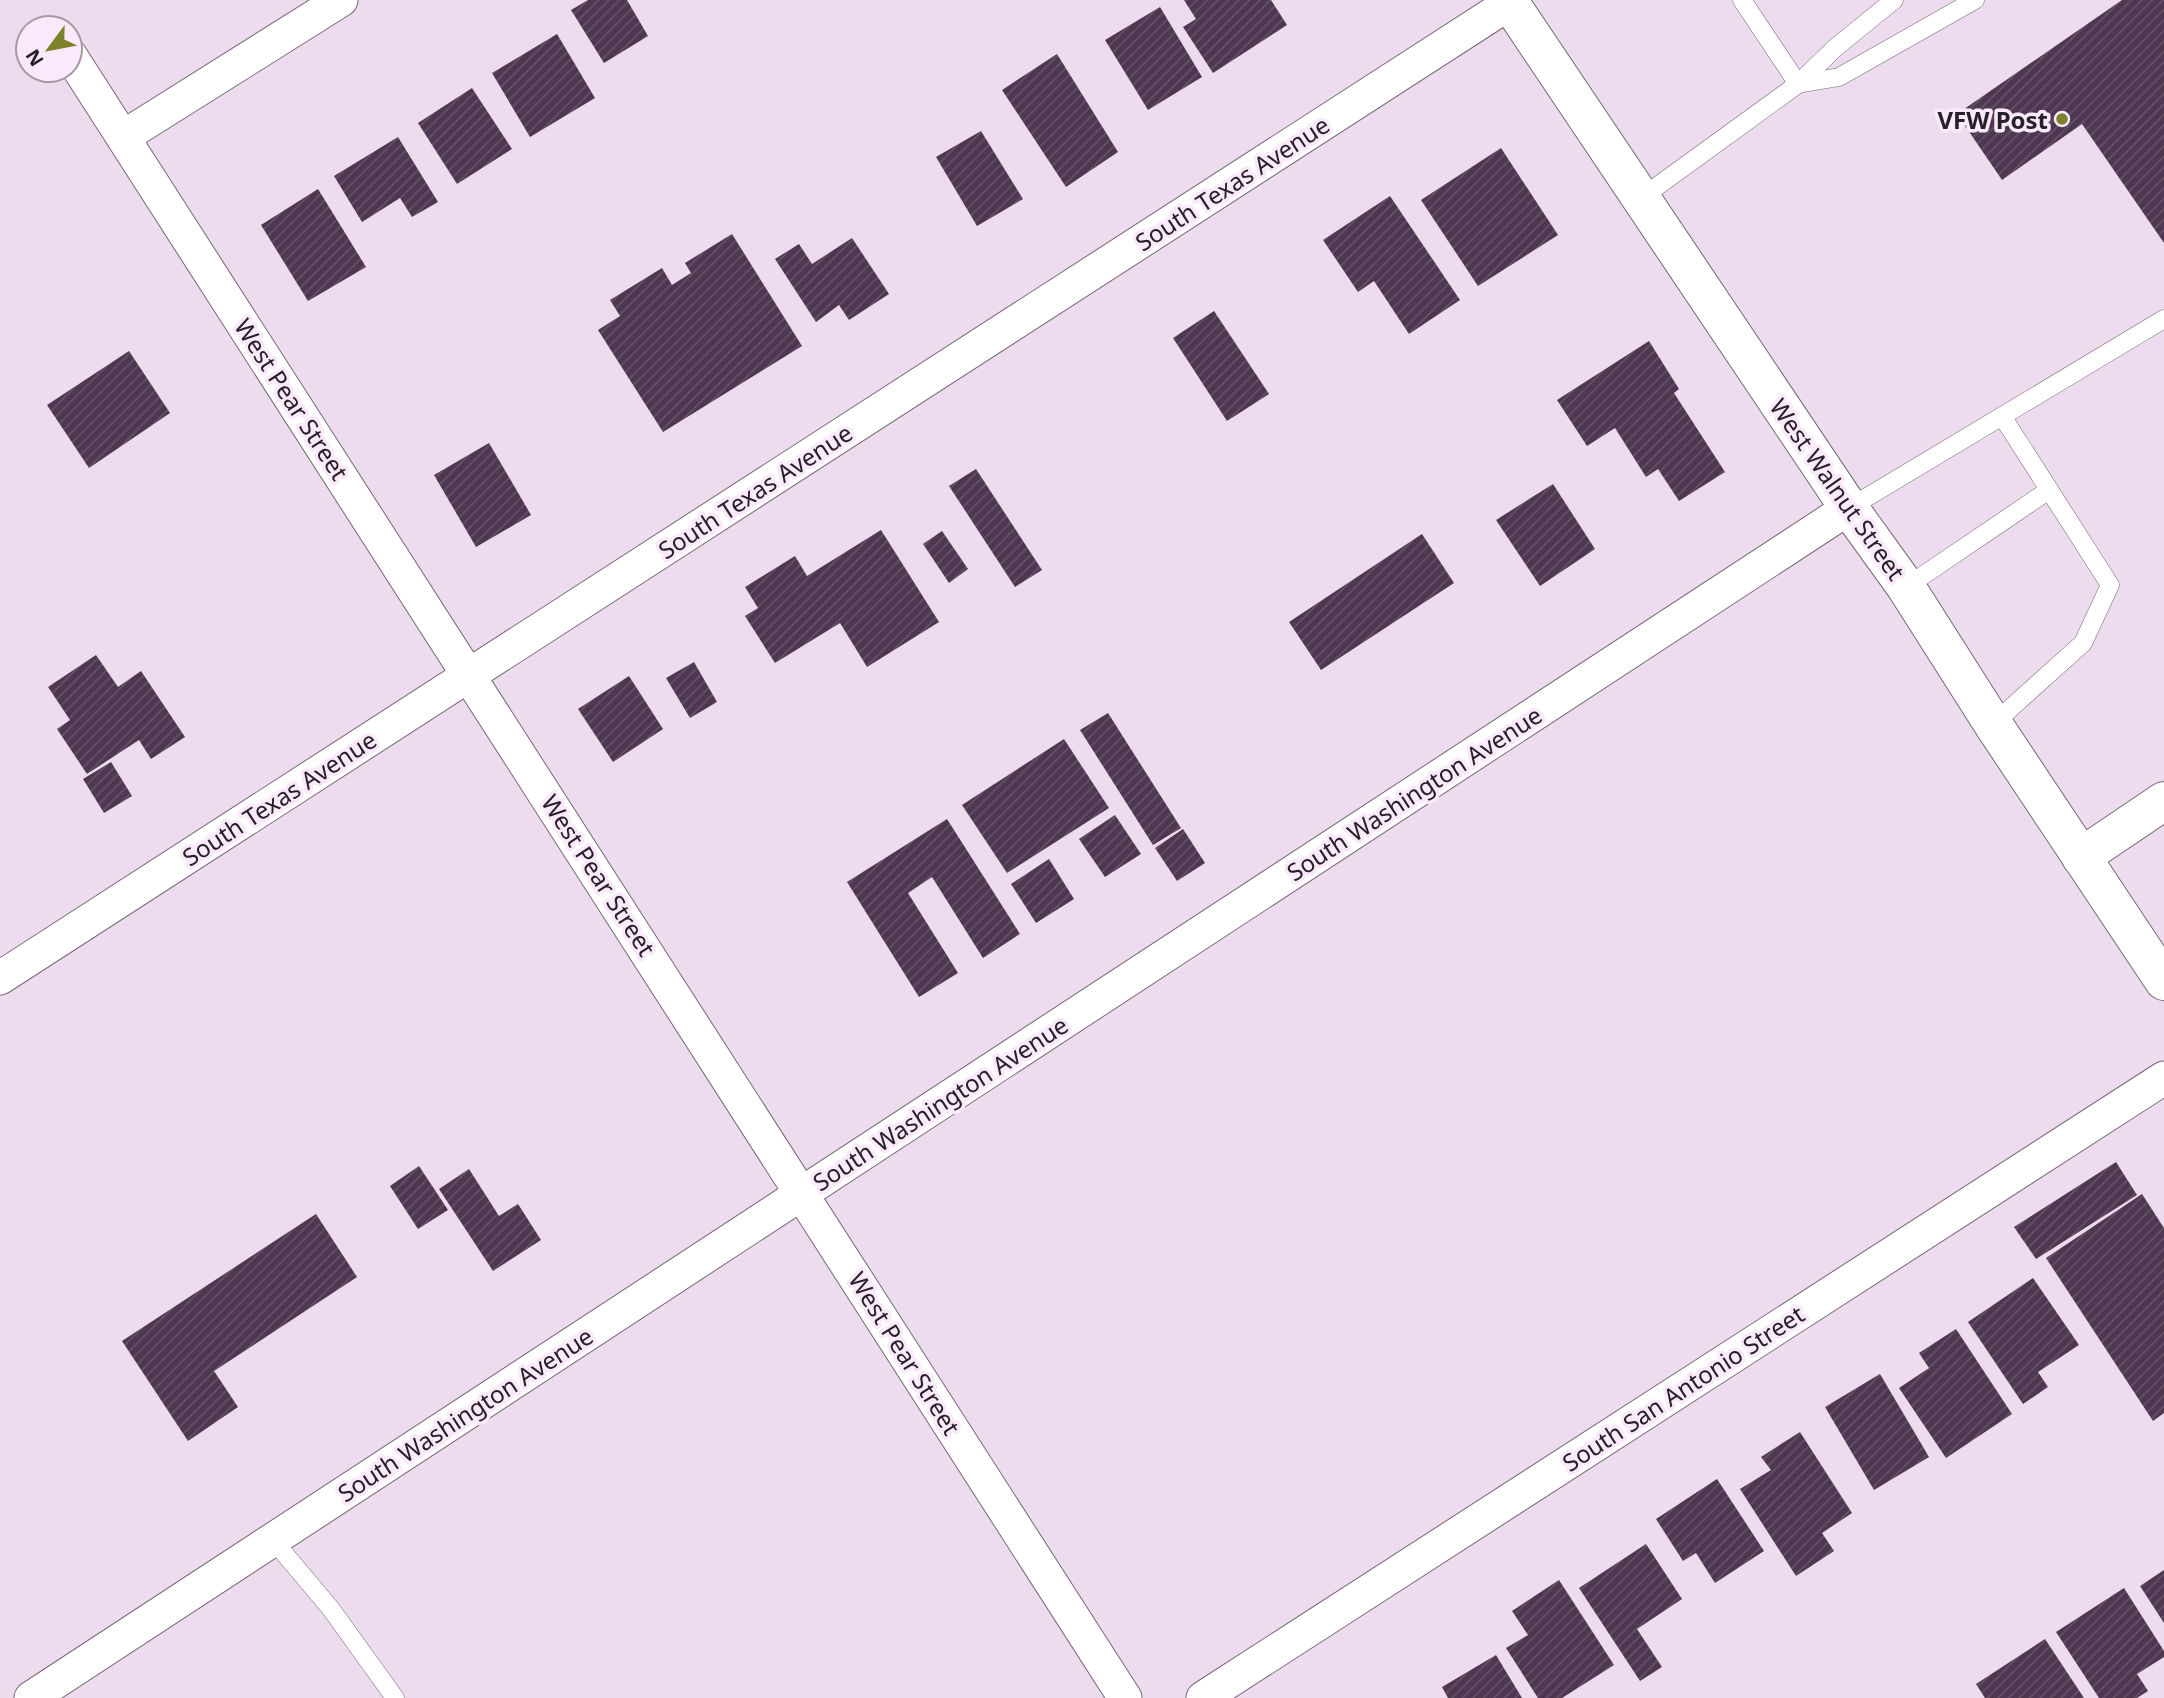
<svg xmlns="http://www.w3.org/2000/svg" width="2164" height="1698" font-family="'Noto Sans',sans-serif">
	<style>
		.building { fill: url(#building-hatch) }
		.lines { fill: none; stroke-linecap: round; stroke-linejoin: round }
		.service-casing { stroke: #776878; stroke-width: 19 }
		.minor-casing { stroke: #776878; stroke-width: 35 }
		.tertiary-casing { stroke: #776878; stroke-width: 40 }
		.service { stroke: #fff; stroke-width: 18 }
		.minor { stroke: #fff; stroke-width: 33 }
		.tertiary { stroke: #fff; stroke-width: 38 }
		.poi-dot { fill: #7c812b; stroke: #fae9fb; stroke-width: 2.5 }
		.labels { text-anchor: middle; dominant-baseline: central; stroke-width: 7; stroke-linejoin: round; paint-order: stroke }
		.poi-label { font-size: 24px; font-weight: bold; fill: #262027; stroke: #fae9fb; text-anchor: end }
		.street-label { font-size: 24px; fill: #262027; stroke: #fae9fb }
	</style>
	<defs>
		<pattern id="building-hatch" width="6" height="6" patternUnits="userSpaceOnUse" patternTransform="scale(1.75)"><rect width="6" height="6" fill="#4e3750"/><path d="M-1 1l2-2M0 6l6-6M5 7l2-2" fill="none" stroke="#645266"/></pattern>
	</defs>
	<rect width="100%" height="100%" fill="#eddbee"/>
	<!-- building -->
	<g class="building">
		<path d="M588 0H627L648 36 604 63 571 10Z"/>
		<path d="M1184 0H1271L1287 25 1213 73 1183 27 1196 19Z"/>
		<path d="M2122 0H2164V243L2082 124 2002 180 1957 114Z"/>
		<path d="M1160 7 1202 77 1148 110 1105 40Z"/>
		<path d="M557 34 595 98 530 137 492 73Z"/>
		<path d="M1057 54 1118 152 1066 187 1002 90Z"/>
		<path d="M472 88 512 149 457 184 418 123Z"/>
		<path d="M981 131 1023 199 977 226 936 157Z"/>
		<path d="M398 137 438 202 412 217 400 198 362 222 334 176Z"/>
		<path d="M1501 148 1558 235 1478 286 1421 200Z"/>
		<path d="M318 189 366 267 308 301 261 225Z"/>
		<path d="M1390 196 1460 300 1409 334 1374 281 1358 292 1323 240Z"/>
		<path d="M732 234 802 346 663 432 598 330 620 316 610 300 662 268 672 285 691 273 685 263Z"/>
		<path d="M852 238 889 294 849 320 839 305 816 322 775 259 799 244 812 264Z"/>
		<path d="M1214 311 1269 394 1227 421 1173 338Z"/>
		<path d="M1649 341 1679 389 1674 393 1725 472 1679 501 1658 469 1646 477 1615 428 1587 446 1557 400Z"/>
		<path d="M129 351 170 413 89 468 47 405Z"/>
		<path d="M489 443 531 515 476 547 434 475Z"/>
		<path d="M976 469 1042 570 1015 587 949 486Z"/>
		<path d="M1553 484 1595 549 1540 586 1496 520Z"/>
		<path d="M881 530 939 622 867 667 840 623 775 663 745 616 758 608 745 587 795 556 807 576Z"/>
		<path d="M942 531 968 569 949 583 923 544Z"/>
		<path d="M1422 534 1454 583 1321 670 1289 622Z"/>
		<path d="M96 655 118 687 141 671 185 737 151 759 139 740 87 774 57 729 70 720 48 687Z"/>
		<path d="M694 662 717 702 690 718 666 678Z"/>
		<path d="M629 676 663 729 613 762 578 709Z"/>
		<path d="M1108 713 1181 828 1153 845 1080 730Z"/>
		<path d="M1064 739 1109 808 1007 873 962 805Z"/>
		<path d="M111 762 132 796 104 813 83 779Z"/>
		<path d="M1115 815 1141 854 1105 877 1079 839Z"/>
		<path d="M947 819 1020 934 983 958 932 877 908 893 958 973 919 997 847 882Z"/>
		<path d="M1183 829 1205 863 1177 881 1155 848Z"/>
		<path d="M1049 859 1074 899 1036 923 1011 884Z"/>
		<path d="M2116 1162 2137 1195 2036 1259 2014 1227Z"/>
		<path d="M419 1166 448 1210 418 1229 390 1186Z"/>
		<path d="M469 1169 499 1216 518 1204 541 1240 493 1271 439 1189Z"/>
		<path d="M2142 1194 2164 1228V1413L2153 1421 2046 1258Z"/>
		<path d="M316 1214 357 1277 214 1371 238 1407 188 1441 122 1341Z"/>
		<path d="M2033 1278 2079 1345 2038 1372 2048 1387 2023 1404 1968 1322Z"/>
		<path d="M1956 1329 2012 1414 1946 1458 1899 1388 1929 1368 1919 1353Z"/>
		<path d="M1880 1374 1929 1457 1874 1490 1825 1407Z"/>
		<path d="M1800 1432 1852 1513 1822 1533 1834 1551 1796 1576 1740 1489 1771 1470 1761 1457Z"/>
		<path d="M1717 1479 1764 1551 1715 1583 1696 1553 1683 1561 1656 1519Z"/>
		<path d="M1646 1544 1682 1599 1637 1629 1662 1667 1640 1681 1579 1588Z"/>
		<path d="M2164 1570V1623L2140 1586Z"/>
		<path d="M1559 1580 1614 1665 1562 1698H1538L1506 1648 1528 1635 1512 1611Z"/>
		<path d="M2124 1588 2164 1651V1657L2137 1674 2148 1691 2137 1698H2099L2056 1632Z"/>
		<path d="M2045 1639 2084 1698H1985L1976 1684Z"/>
		<path d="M1496 1655 1522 1698H1448L1442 1687Z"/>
	</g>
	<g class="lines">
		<defs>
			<g id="service">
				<path d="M1742 0 1798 84 1835 48 1894 0"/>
				<path d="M1641 198 1798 84 1839 77 1975 0"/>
				<path d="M1849 508 2164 319"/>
				<path d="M1906 587 2049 490"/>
				<path d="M1993 724 2083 643 2110 585 2002 416"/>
				<path d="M273 1540 331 1609 395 1698"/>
			</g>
			<g id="minor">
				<path d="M70 55 1125 1698"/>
				<path d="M123 137 341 0"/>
				<path d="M0 978 1510 3"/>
				<path d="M31 1698 1849 508"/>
				<path d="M1203 1698 2164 1078"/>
			</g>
			<g id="tertiary">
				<path d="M1508 0 1849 508 1906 587 1993 724 2164 981"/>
				<path d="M2081 857 2164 801"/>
			</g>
		</defs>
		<!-- service casing -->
		<use href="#service" class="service-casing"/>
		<!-- minor casing -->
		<use href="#minor" class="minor-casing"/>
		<!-- tertiary casing -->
		<use href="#tertiary" class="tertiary-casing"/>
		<!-- service -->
		<use href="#service" class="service"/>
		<!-- minor -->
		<use href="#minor" class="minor"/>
		<!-- tertiary -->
		<use href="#tertiary" class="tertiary"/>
	</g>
	<!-- markers -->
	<circle class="poi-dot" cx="2062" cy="119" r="7"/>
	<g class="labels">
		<!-- poi labels -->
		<g class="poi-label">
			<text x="2048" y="119">VFW Post</text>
		</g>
		<!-- street labels -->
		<g class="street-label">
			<text transform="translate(1232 183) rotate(-33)">South Texas Avenue</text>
			<text transform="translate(292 399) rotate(57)">West Pear Street</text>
			<text transform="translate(1838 489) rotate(55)">West Walnut Street</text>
			<text transform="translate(755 491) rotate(-33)">South Texas Avenue</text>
			<text transform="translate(1414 793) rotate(-33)">South Washington Avenue</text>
			<text transform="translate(279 798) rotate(-33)">South Texas Avenue</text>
			<text transform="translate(599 875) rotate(57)">West Pear Street</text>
			<text transform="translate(940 1103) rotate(-33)">South Washington Avenue</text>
			<text transform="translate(905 1353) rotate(58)">West Pear Street</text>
			<text transform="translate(1683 1388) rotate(-33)">South San Antonio Street</text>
			<text transform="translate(465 1414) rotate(-33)">South Washington Avenue</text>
		</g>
	</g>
	<!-- north arrow -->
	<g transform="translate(49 49) rotate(238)"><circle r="33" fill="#fae9fb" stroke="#a599a6" stroke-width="2"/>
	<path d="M0-5L12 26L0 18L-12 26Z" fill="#7c812b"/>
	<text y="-10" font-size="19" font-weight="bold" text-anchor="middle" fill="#262027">N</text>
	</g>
</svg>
